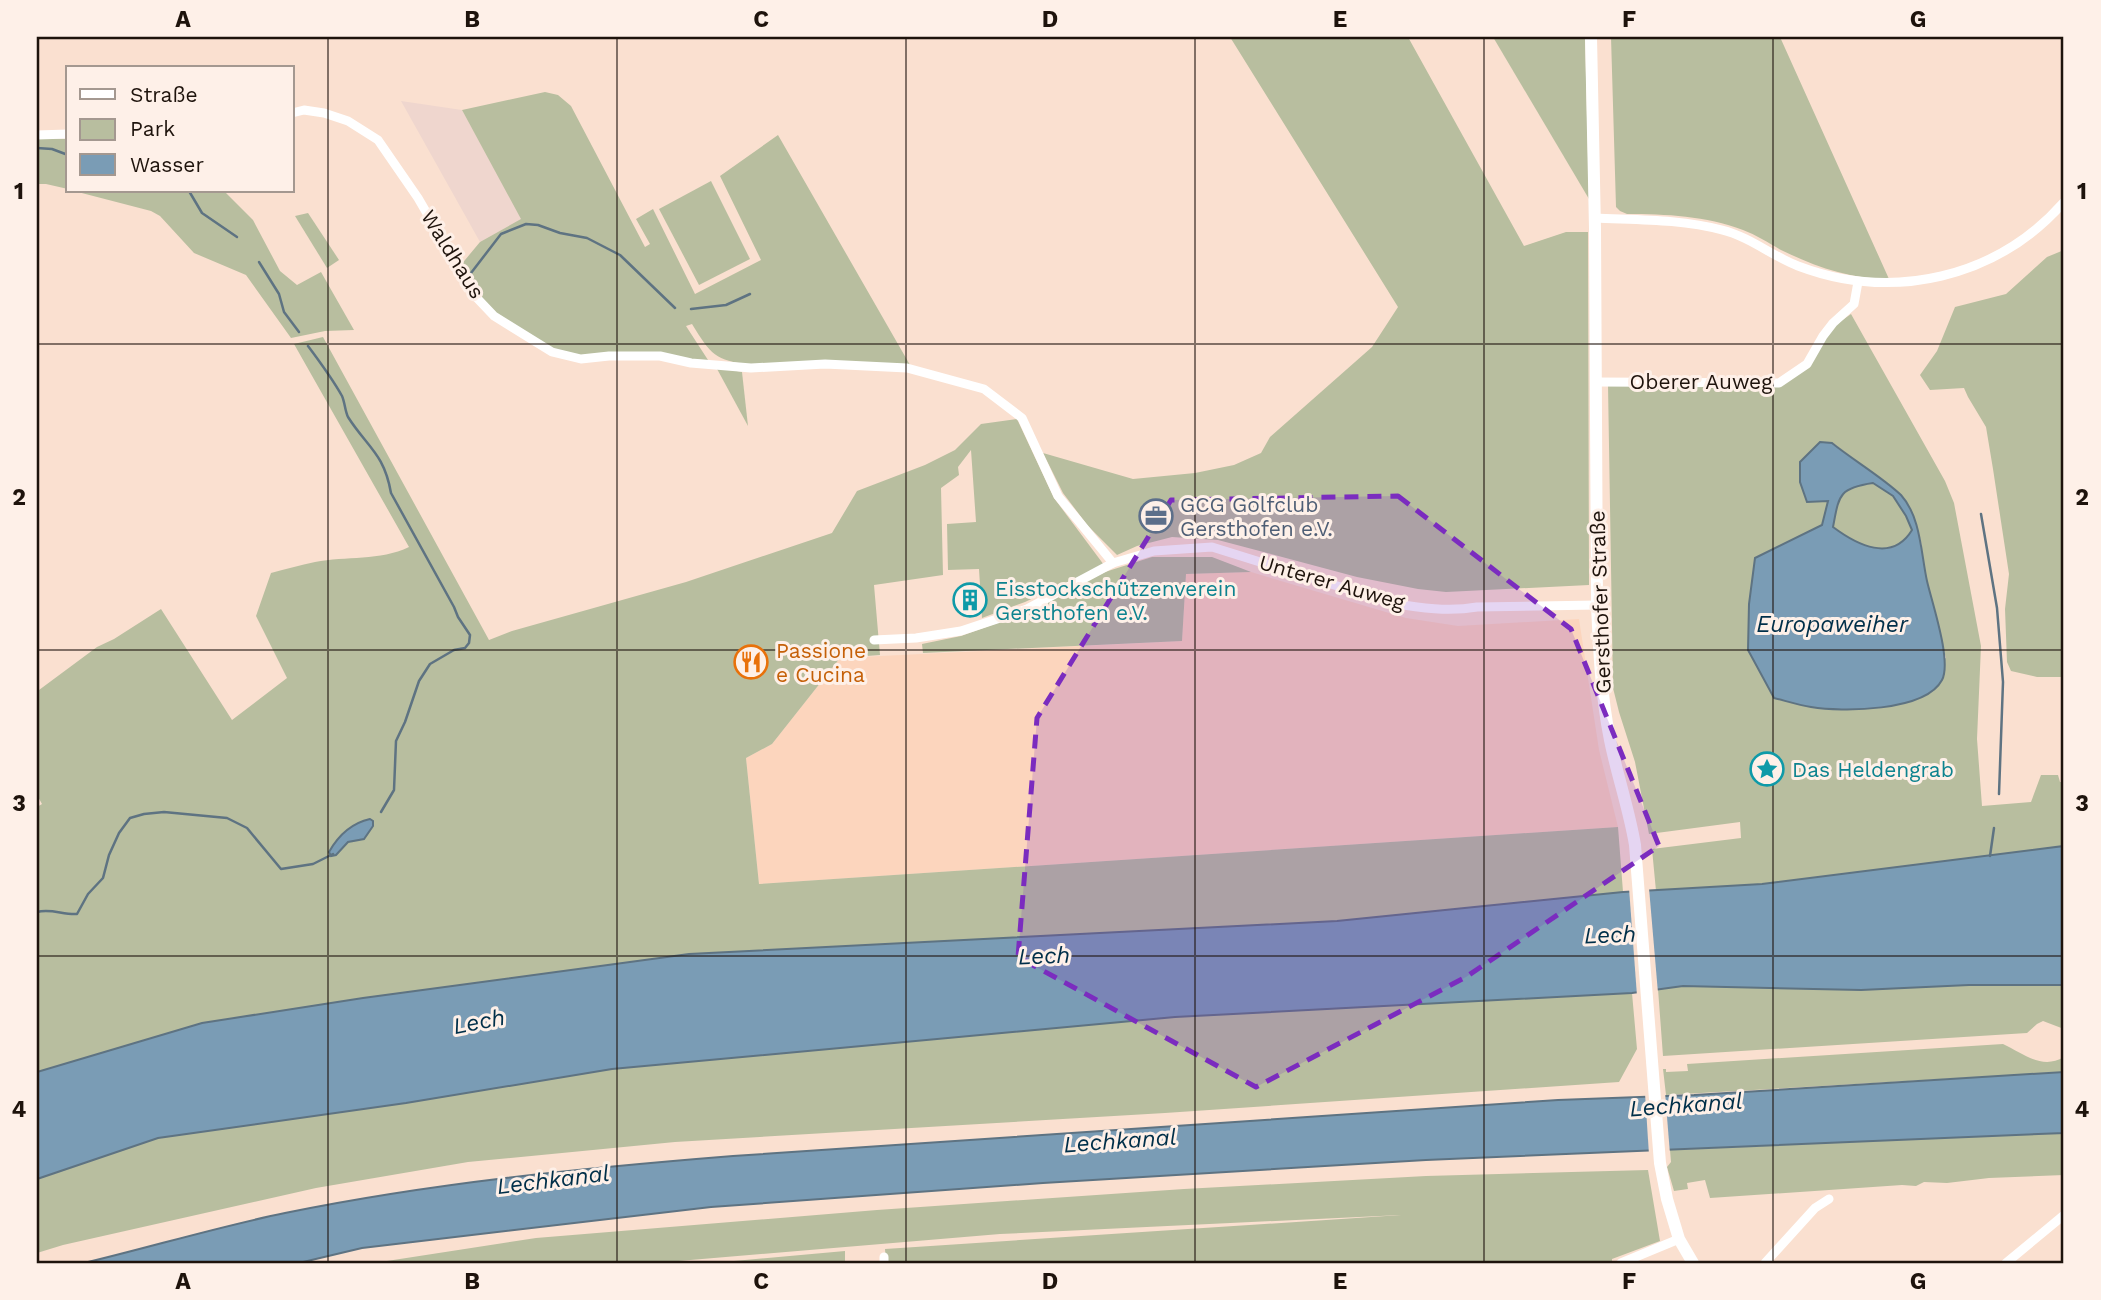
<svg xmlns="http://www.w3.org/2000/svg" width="2101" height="1300" font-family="'Work Sans',sans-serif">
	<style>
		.built { fill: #fcd5bd }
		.industrial { fill: #efd6ce }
		.green { fill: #b8be9f; fill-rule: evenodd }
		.water { fill: #7a9cb5; stroke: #5e7382; stroke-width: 2; fill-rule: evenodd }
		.pier { fill: #fae0d0 }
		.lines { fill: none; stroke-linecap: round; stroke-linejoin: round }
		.stream { stroke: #5e7382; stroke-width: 2.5 }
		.minor { stroke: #fff; stroke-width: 9 }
		.major { stroke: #fff; stroke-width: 12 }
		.marked { fill: #7b2cbf; fill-opacity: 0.2; stroke: #7b2cbf; stroke-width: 5; stroke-dasharray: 14 9; stroke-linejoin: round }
		.grid { fill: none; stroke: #1e130c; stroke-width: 2; stroke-opacity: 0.55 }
		.labels { text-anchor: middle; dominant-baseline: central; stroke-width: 6; stroke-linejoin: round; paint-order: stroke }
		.street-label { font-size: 21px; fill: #1e130c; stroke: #fef0e8 }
		.service-label { font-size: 21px; fill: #4e5e75; stroke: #fef0e8; text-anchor: start }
		.culture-label { font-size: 21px; fill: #0d838f; stroke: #fef0e8; text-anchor: start }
		.food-label { font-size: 21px; fill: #c56008; stroke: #fef0e8; text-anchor: start }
		.water-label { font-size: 23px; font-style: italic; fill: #002f49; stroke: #fef0e8 }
		.neatline { fill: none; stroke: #1e130c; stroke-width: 2.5 }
		.grid-label { font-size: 23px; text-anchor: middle; font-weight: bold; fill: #1e130c }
	</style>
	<rect width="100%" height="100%" fill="#fae0d0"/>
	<!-- built -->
	<path class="built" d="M1251 572 1406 618 1458 626 1579 619 1599 750 1618 827 759 884 746 758 772 744 840 658 1182 641 1186 574Z"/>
	<!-- industrial -->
	<path class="industrial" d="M401 101 462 110 522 219 480 242Z"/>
	<!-- green -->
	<g class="green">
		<path d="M1230 37H1408L1524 246 1566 232H1588L1589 585 1446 592 1418 589 1357 577 1218 540 1172 537 1137 546 1117 555 1088 526 1063 493 1043 453 1133 479 1195 473 1234 465 1261 453 1270 437 1372 347 1398 307Z"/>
		<path d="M1493 37H1585L1589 199Z"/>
		<path d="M1611 37H1780L1889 279C1850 279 1816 267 1781 250 1769 243 1756 235 1743 230 1706 216 1666 214 1627 214L1620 211 1616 207Z"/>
		<path d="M545 92 558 95 571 106 645 247 650 244 636 219 653 209 695 294 761 260 720 176 778 135 910 365H750C715 360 711 355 692 324L686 326 708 360 580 356 552 349 494 312 478 295 460 266 480 242 521 219 462 110Z"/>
		<path d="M37 138 68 139V189L46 184H37Z"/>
		<path d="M711 181 750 259 699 285 659 209Z"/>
		<path d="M74 191H224L253 220 280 271 297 285 321 272 354 330 325 331 291 338 246 275 194 253 160 216 151 211Z"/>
		<path d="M308 213 339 260 327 268 295 216Z"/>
		<path d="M2064 250V677H2037L2011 671 2007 662 2005 609 2009 574 1993 469 1986 427 1968 397 1964 388 1930 390 1920 375 1937 351 1955 307 2006 294 2047 257Z"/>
		<path d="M1851 314 1945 481 1954 503 1981 646 1977 739 1982 806 2031 802 2041 775H2058L2060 782H2064V846L1762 884 1656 891 1652 849 1741 838 1740 822 1649 834 1635 762 1619 712 1613 688 1608 385 1785 383 1837 324ZM1833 443 1902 496 1912 513 1921 541 1924 569 1946 658 1813 707 1774 698 1748 650 1755 558 1822 525 1828 500Z"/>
		<path d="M323 337 489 640 512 631 686 582 832 533 857 491 925 465 955 450 981 424 1017 419 1054 498 1104 565 1025 602 982 618 979 569 948 570 947 524 976 522 971 450 958 467 959 475 941 488 943 575 874 585 880 655 840 658 772 744 746 758 759 884 1618 827 1623 892 1337 921 689 954 363 998 202 1023 37 1072V807L42 804 37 795V687L39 690 97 647 114 639 161 609 232 720 287 678 256 616 271 573C286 569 300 565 315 562 346 556 380 561 409 547L294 344ZM357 823 373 826 364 839 348 842 331 856 329 852 343 833Z"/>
		<path d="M716 367 742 372 748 426Z"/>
		<path d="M1873 483 1893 496 1906 516 1912 530C1891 563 1858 545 1833 527 1839 496 1838 488 1873 483Z"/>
		<path d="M1152 557H1212L1251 572 1186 574 1182 641 923 653 922 644 961 636 1026 613 1105 572Z"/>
		<path d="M1969 985H2064V1029L2043 1021 2037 1024 2027 1033 1663 1056 1658 989 1683 986 1861 990Z"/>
		<path d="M1632 993 1637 1049 1619 1082 1165 1113 675 1142 468 1162 316 1188 63 1245 37 1253V1179L158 1138 406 1103 612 1069 1175 1017Z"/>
		<path d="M2003 1044C2024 1054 2042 1070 2064 1057V1072L1666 1095 1663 1069H1666V1072L1688 1071 1687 1064Z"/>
		<path d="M2064 1133V1175L1989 1178 1947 1183 1924 1182 1916 1186 1902 1185 1710 1198 1705 1180 1687 1183 1688 1189 1674 1191 1667 1167 1671 1162 1670 1150Z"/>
		<path d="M1648 1170 1660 1241 1612 1259V1262L1609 1263H886L885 1249 1401 1215 1000 1234 655 1263H374L536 1238 877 1210 1184 1189 1426 1176Z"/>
		<path d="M845 1251V1263H712Z"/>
	</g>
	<!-- water -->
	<g class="water">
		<path d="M1820 442 1832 443C1853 460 1882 477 1901 495 1921 517 1921 554 1927 581 1932 603 1952 661 1942 680 1925 712 1841 712 1811 707 1799 705 1786 701 1774 698L1748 650 1749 604 1755 558 1822 525 1828 501 1807 502 1800 482V462ZM1873 483 1893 496 1906 516 1912 530C1892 563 1857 545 1833 527 1839 496 1838 488 1873 483Z"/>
		<path d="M370 819 373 821V826L364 839 348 842 336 855 331 856 329 852C338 836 352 823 370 819Z"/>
		<path d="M2064 846V985H1969L1861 990 1683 986 1632 993 1175 1017 612 1069 406 1103 158 1138 37 1179V1072L202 1023 363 998 689 954 1337 921 1623 892 1762 884Z"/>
		<path d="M2064 1072V1133L1426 1160 1043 1183 711 1207 362 1248 299 1263H84C151 1247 217 1227 285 1213 432 1183 583 1168 733 1156L1558 1100 1694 1095Z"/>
	</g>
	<!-- pier -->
	<g class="pier">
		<path d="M1629 888H1649L1658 993 1637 996Z"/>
		<path d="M1665 1092 1670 1154 1649 1155 1645 1093Z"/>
	</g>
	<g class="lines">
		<!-- stream -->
		<g class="stream">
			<path d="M37 148 52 149 68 155"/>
			<path d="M189 191 202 213 237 237"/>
			<path d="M259 262 279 294 284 312 299 332"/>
			<path d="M471 273 501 234 526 224 538 225 560 233 587 238 620 255 675 308"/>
			<path d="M691 309 726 305 750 294"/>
			<path d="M308 346C320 362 332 378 342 396 345 403 345 411 348 417 367 447 384 453 391 493L454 607 458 617 470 635 469 643 465 648 454 650 430 664 419 681 405 722 396 741 394 790 381 812"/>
			<path d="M1981 514 1997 608 2003 682 1999 794"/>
			<path d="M1990 856 1994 828"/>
			<path d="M37 912C51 908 63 915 77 914L88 894 103 878 109 855 119 833 130 818 144 814 164 812 227 818 247 828 281 869 313 864 333 854"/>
		</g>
		<!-- minor -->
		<g class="minor">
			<path d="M292 113 304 110 324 113 348 121 378 140 418 198 475 296 494 316 552 352 581 359 609 356H660L691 363 751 368 825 364 907 368 984 389 1022 418 1058 496 1113 563"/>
			<path d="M37 135 68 134"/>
			<path d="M1595 218C1637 220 1681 219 1722 230 1750 237 1772 256 1798 266 1893 302 1997 278 2064 202"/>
			<path d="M1597 382 1779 383 1807 364 1823 336 1833 323 1854 304 1858 282"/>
			<path d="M874 640 916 638 961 631 1027 609 1113 563 1154 551 1212 547 1392 603C1420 608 1449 612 1477 607L1597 605"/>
			<path d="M884 1257V1263"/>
			<path d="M1621 1263 1679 1239"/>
			<path d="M1765 1263 1815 1208 1829 1199"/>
			<path d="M2006 1263 2064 1215"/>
		</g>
		<!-- major -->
		<path class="major" d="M1591 37 1595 229 1597 605C1599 651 1601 695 1610 740 1617 775 1629 809 1635 845L1660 1163 1667 1199 1679 1239 1693 1263"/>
	</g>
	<!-- marked area -->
	<path class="marked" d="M1398 496 1571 629 1659 846 1466 977 1256 1087 1018 957 1037 718 1171 500Z"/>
	<!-- grid -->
	<path class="grid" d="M328 37V1263M617 37V1263M906 37V1263M1195 37V1263M1484 37V1263M1773 37V1263M37 344H2064M37 650H2064M37 956H2064"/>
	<!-- icons -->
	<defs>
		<symbol id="office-ring" viewBox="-11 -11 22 22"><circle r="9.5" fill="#fef0e8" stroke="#5c6f8a" stroke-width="1.5"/><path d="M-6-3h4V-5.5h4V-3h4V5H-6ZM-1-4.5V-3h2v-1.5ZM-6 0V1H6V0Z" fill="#5c6f8a"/></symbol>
		<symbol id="building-ring" viewBox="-11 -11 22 22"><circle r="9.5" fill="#fef0e8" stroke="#0f9aa8" stroke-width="1.5"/><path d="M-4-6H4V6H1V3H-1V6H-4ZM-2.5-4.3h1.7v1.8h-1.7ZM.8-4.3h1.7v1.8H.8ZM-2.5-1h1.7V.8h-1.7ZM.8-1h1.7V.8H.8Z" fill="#0f9aa8"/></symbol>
		<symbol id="restaurant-ring" viewBox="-11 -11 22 22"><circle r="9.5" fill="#fef0e8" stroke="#e8710a" stroke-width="1.5"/><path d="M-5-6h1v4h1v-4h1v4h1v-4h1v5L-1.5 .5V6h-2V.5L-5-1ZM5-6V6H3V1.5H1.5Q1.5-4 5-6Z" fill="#e8710a"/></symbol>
		<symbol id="sight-ring" viewBox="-11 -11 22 22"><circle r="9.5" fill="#fef0e8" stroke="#0f9aa8" stroke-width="1.5"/><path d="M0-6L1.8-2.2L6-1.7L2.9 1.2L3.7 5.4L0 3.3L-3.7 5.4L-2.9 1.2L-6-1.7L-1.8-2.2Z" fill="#0f9aa8"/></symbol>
	</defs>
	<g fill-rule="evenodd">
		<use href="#office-ring" x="1137" y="497" width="38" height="38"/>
		<use href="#building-ring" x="951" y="581" width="38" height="38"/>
		<use href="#restaurant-ring" x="732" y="643" width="38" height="38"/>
		<use href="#sight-ring" x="1748" y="750" width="38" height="38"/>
	</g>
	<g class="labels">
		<!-- street labels -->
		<g class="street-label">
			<text transform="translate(453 254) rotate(58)">Waldhaus</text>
			<text x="1701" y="381">Oberer Auweg</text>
			<text transform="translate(1332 582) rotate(16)">Unterer Auweg</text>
			<text transform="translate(1600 602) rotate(-92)">Gersthofer Straße</text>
		</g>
		<!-- service labels -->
		<g class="service-label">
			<text x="1180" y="504">GCG Golfclub<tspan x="1180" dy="24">Gersthofen e.V.</tspan></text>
		</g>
		<!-- culture labels -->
		<g class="culture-label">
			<text x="995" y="588">Eisstockschützenverein<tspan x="995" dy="24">Gersthofen e.V.</tspan></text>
			<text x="1792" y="769">Das Heldengrab</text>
		</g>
		<!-- food labels -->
		<g class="food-label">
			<text x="776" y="650">Passione<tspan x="776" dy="24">e Cucina</tspan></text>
		</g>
		<!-- water labels -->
		<g class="water-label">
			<text x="1832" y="624">Europaweiher</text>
			<text transform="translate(1610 935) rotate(-2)">Lech</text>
			<text transform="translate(1044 956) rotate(-2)">Lech</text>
			<text transform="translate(479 1022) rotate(-11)">Lech</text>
			<text transform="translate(1686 1105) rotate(-4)">Lechkanal</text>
			<text transform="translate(1120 1141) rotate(-4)">Lechkanal</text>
			<text transform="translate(553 1180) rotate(-7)">Lechkanal</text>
		</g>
	</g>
	<!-- border -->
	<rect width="2101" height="1300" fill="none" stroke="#fef0e8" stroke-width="77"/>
	<!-- legend -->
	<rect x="66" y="66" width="228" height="126" fill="#fef0e8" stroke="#a49890" stroke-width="2"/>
	<rect x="80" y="89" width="35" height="10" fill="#ffffff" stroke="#a49890" stroke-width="2"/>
	<text x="130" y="102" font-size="21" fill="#1e130c">Straße</text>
	<rect x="80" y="119" width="35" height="21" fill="#b8be9f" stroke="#a49890" stroke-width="2"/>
	<text x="130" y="136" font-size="21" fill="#1e130c">Park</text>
	<rect x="80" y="154" width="35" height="21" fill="#7a9cb5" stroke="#a49890" stroke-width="2"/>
	<text x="130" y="172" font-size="21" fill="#1e130c">Wasser</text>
	<rect x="38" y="38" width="2024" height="1224" class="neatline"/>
	<g class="grid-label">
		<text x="183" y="27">A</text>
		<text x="472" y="27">B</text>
		<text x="761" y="27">C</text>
		<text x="1050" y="27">D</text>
		<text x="1340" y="27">E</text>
		<text x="1629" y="27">F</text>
		<text x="1918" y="27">G</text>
		<text x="19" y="199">1</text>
		<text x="2082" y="199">1</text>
		<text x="19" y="505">2</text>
		<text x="2082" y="505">2</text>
		<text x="19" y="811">3</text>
		<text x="2082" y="811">3</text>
		<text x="19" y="1117">4</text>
		<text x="2082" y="1117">4</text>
		<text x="183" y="1289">A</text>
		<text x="472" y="1289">B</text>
		<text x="761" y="1289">C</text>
		<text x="1050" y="1289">D</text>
		<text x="1340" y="1289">E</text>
		<text x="1629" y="1289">F</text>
		<text x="1918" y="1289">G</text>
	</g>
</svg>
